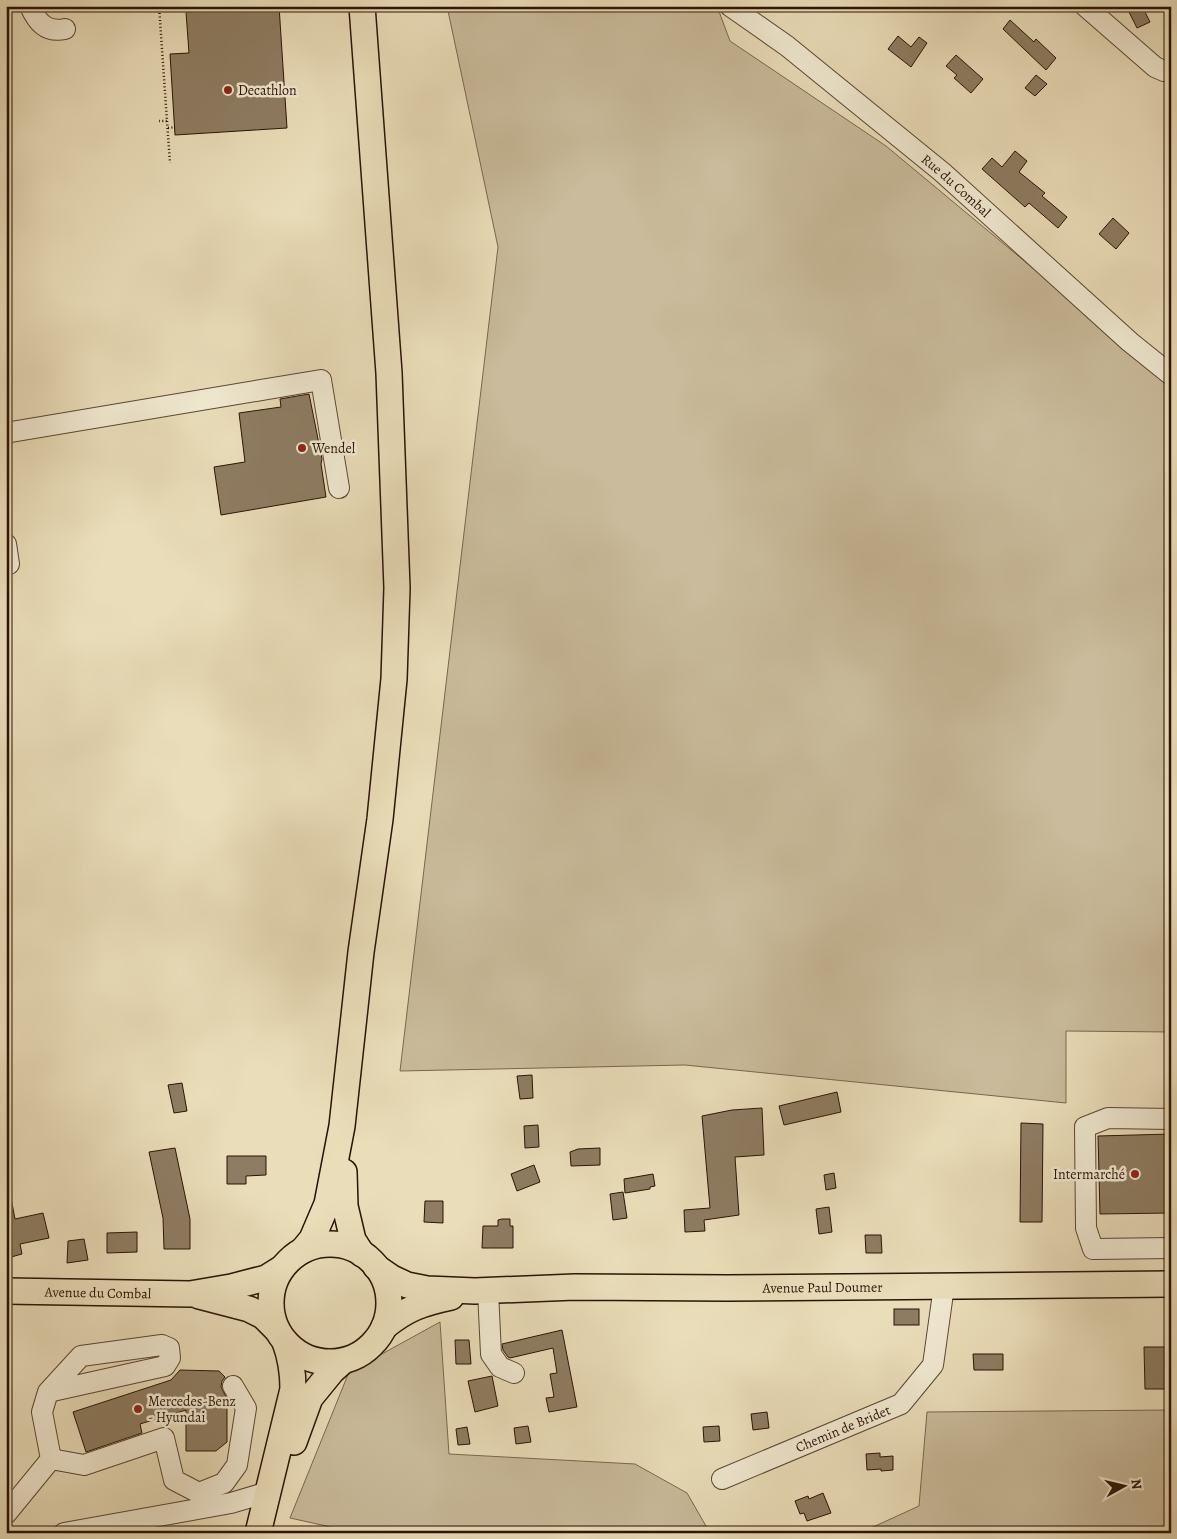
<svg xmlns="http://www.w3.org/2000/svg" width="1177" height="1539" font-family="Alegreya,serif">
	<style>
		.green { fill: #c9bb9b; stroke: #7a6750 }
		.building { fill: #8e7d63; stroke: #2a1305 }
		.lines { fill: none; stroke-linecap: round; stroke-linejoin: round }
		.minor-casing { stroke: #5a4632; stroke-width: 22 }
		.major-casing { stroke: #2a1305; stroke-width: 28 }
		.path { stroke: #2a1305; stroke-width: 2.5; stroke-dasharray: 1 2.5; stroke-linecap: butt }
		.minor { stroke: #f1ead2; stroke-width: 20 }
		.major { stroke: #eadeba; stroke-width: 25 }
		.poi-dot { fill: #8f2418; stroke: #f1ead2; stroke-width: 2 }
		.labels { text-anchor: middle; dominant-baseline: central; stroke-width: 5; stroke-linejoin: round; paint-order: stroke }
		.poi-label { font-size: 14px; fill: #2a1305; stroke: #f1ead2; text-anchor: start }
		.street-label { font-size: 14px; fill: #2a1305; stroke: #f1ead2 }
	</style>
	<rect width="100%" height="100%" fill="#eadeba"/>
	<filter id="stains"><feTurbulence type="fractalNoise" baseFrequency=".004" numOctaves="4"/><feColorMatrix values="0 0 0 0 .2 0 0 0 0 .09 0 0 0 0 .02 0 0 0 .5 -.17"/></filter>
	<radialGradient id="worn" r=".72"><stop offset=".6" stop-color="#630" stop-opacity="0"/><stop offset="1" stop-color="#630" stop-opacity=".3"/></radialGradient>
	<!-- green -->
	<g class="green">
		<path d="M447 6H717L730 41 886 146 1171 383V1032L1066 1031V1103L685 1065 400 1071 498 247Z"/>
		<path d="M440 1322 449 1454 635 1464 687 1493 710 1533H358L290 1518 349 1372Z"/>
		<path d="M1171 1410V1533H860L919 1506 927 1412Z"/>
	</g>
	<!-- building -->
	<g class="building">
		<path d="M279 6 287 128 175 135 170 54 189 53 186 12Z"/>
		<path d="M1126 6H1142L1150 22 1137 28Z"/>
		<path d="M1010 20 1034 42 1036 39 1056 58 1046 70 1003 29Z"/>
		<path d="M898 36 911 47 919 37 927 43 911 67 888 49Z"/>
		<path d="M956 55 983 79 971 93 954 78 957 75 946 66Z"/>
		<path d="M1036 75 1047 84 1035 96 1025 88Z"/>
		<path d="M1015 151 1027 161 1019 172 1045 193 1042 196 1067 217 1058 228 1029 203 1025 207 982 169 992 158 1002 167Z"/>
		<path d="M1113 218 1129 233 1116 249 1099 234Z"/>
		<path d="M309 394 322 459 321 464 326 497 221 515 214 467 245 462 239 413 281 407 280 399Z"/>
		<path d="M532 1075 533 1098 520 1099 517 1076Z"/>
		<path d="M182 1083 187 1111 174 1113 168 1085Z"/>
		<path d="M837 1092 841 1112 784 1125 779 1106Z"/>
		<path d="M762 1108 764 1155 735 1157 739 1215 704 1220 705 1231 685 1232 684 1210 710 1208 702 1116 732 1110Z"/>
		<path d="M1021 1123 1043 1124 1042 1222H1020Z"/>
		<path d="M538 1125 539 1147 525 1148 524 1126Z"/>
		<path d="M1171 1134V1213L1100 1214 1098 1136Z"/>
		<path d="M175 1148 190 1219V1249H164L163 1218 149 1152Z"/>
		<path d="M600 1148V1165L571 1166 570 1152 578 1149Z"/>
		<path d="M227 1156H266V1175L246 1176V1184H227Z"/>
		<path d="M534 1165 540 1182 517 1191 511 1174Z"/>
		<path d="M834 1173 836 1188 826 1190 824 1175Z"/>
		<path d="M653 1174 655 1186 650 1187V1189L625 1193 624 1179Z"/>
		<path d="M623 1192 627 1218 613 1220 610 1194Z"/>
		<path d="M6 1198H11L15 1219 43 1213 49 1238 20 1244 22 1254 11 1257 6 1233Z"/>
		<path d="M425 1201H443V1223L424 1222Z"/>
		<path d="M829 1207 832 1232 819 1234 816 1209Z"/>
		<path d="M502 1219H510V1226H513V1248H482L483 1226H498V1220Z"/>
		<path d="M137 1232V1252L107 1253V1233Z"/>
		<path d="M865 1235H881L882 1253H866Z"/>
		<path d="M84 1239 88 1260 67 1263 68 1241Z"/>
		<rect x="894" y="1309" width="25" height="16"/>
		<path d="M562 1330 577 1407 549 1412 546 1398 554 1397 550 1374 557 1373 553 1348 510 1358 508 1357 503 1350 502 1344Z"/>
		<path d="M455 1340H469L471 1364H456Z"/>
		<path d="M1144 1347H1168V1389H1145Z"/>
		<path d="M973 1354H1003V1370H974Z"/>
		<path d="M180 1370 219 1371 225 1377 222 1381 221 1387 227 1399V1442L216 1451H186V1410L140 1424 142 1433 86 1452 73 1412 171 1380Z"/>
		<path d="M492 1376 498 1406 475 1412 468 1381Z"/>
		<path d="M767 1412 769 1428 753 1430 751 1414Z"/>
		<path d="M528 1426 531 1442 516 1444 514 1428Z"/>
		<path d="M719 1426 720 1441 704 1442 703 1427Z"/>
		<path d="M467 1427 470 1444 458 1445 456 1429Z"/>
		<path d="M880 1453V1457L893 1456V1470L881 1471V1469L867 1470 866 1454Z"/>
		<path d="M823 1493 831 1513 807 1521 804 1513 800 1514 795 1501 808 1496 809 1499Z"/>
	</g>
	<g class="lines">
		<defs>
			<g id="minor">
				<path d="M30 6C37 22 46 33 65 29"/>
				<path id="s1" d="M730 6 787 46 942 172 1130 342 1171 375"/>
				<path d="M1085 6 1155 67 1164 71H1171"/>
				<path d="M11 432 321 380 339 488"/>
				<path d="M6 544 9 564"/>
				<path d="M1171 1119 1108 1118 1085 1127 1086 1228 1093 1249 1171 1248"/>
				<path d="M488 1291 491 1354 500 1367 514 1373"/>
				<path d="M51 1459 84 1465 164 1438 174 1480 199 1493 224 1483 237 1465 246 1408 233 1386"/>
				<path id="s2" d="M722 1479 901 1404 933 1365 944 1286"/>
				<path d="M6 1514 51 1459 42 1412 48 1392 81 1356 162 1345 169 1348 170 1358 165 1366 48 1392"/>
				<path d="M64 1533 231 1503 268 1492"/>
			</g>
			<g id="major">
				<path d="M344 1172 345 1206 353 1240 362 1254"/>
				<circle cx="330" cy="1303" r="59"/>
				<path d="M303 1250 312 1239 327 1204 342 1126 361 952 380 819 394 679 397 588 389 373 362 6"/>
				<path id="s3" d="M376 1267 392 1278 407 1285 427 1289 475 1291 575 1287 727 1288 1171 1284"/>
				<path id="s4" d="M6 1291 190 1294 231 1287 266 1278 282 1268"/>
				<path d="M199 1296 249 1309 263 1316 277 1330"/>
				<path d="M384 1327C407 1308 423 1303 451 1297"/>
				<path d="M294 1442 310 1398 332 1371 342 1362"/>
				<path d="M258 1533 293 1389C293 1372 291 1358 285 1342"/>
			</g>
		</defs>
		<!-- minor casing -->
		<use href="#minor" class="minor-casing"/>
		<!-- major casing -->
		<use href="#major" class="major-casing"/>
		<!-- path -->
		<g class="path">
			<path d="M159 6 167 121H159"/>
			<path d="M49 8 80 6"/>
			<path d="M167 121 170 163"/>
			<path d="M168 128 175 127"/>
		</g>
		<!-- minor -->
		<use href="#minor" class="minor"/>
		<!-- major -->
		<use href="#major" class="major"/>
	</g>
	<!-- markers -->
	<g class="poi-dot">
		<circle cx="228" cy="90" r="5"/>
		<circle cx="302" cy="448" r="5"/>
		<circle cx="1135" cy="1174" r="5"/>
		<circle cx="138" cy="1409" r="5"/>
	</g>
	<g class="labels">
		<!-- poi labels -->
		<g class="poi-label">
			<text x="238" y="90">Decathlon</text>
			<text x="312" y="448">Wendel</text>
			<text x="1125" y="1174" text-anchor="end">Intermarché</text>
			<text x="148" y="1401">Mercedes-Benz<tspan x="148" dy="16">- Hyundai</tspan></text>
		</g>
		<!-- street labels -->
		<g class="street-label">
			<text stroke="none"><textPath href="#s1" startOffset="289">Rue du Combal</textPath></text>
			<text stroke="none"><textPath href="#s3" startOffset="452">Avenue Paul Doumer</textPath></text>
			<text stroke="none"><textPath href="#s4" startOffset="92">Avenue du Combal</textPath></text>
			<text stroke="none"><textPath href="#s2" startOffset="131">Chemin de Bridet</textPath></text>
		</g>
	</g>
	<!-- margin -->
	<rect width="1177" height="1539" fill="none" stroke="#eadeba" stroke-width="25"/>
	<rect x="8" y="8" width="1162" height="1524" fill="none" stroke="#2a1305" stroke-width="2.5"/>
	<rect x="12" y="12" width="1152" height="1514" fill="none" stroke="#2a1305"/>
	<!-- north arrow -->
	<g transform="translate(1124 1486) rotate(82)" stroke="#f1ead2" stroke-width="4" paint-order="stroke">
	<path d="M0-4L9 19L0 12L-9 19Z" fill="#2a1305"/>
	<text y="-8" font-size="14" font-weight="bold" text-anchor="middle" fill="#2a1305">N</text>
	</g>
	<rect width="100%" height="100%" filter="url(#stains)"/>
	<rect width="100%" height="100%" fill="url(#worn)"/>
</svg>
